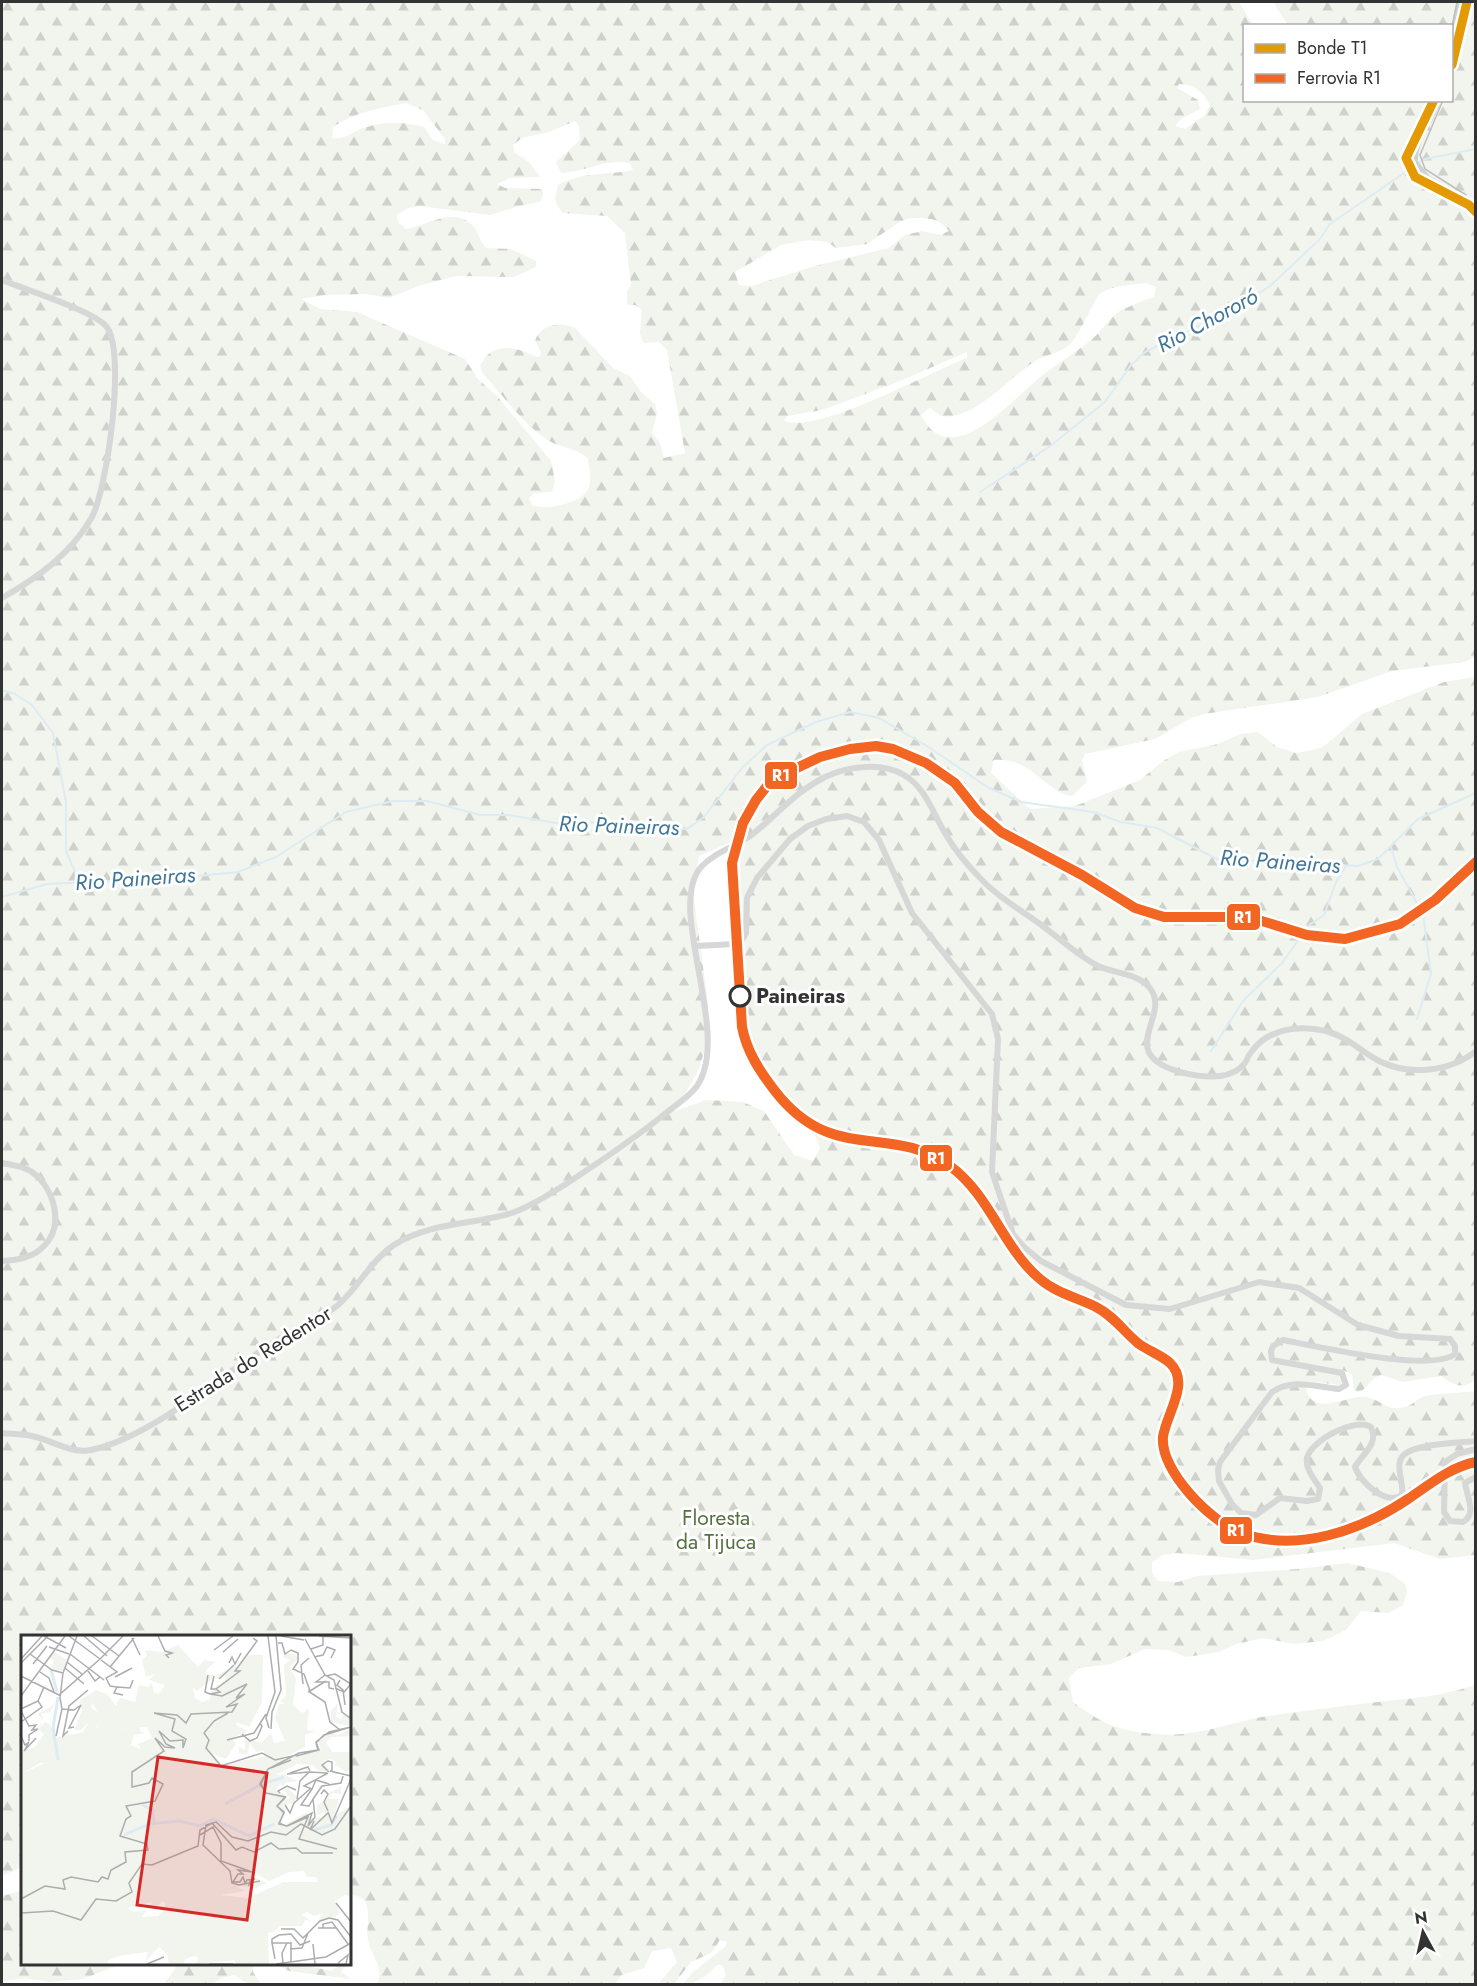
<svg xmlns="http://www.w3.org/2000/svg" width="1477" height="1986" font-family="Jost,sans-serif">
	<style>
		.forest { fill: url(#forest-firs); fill-rule: evenodd }
		.lines { fill: none; stroke-linecap: round; stroke-linejoin: round }
		.stream { stroke: #ddebf3; stroke-width: 2 }
		.street { stroke: #d7d7d7; stroke-width: 6 }
		.secondary { stroke: #d0d0d0; stroke-width: 8 }
		.tram { stroke: #bebebe; stroke-width: 1.5 }
		.rail-1-casing { stroke: #fff; stroke-width: 15 }
		.rail-1 { stroke: #f26522; stroke-width: 10 }
		.tram-1-casing { stroke: #fff; stroke-width: 14 }
		.tram-1 { stroke: #e39a05; stroke-width: 9 }
		.stop-dot { fill: #fff; stroke: #333; stroke-width: 3 }
		.labels { text-anchor: middle; dominant-baseline: central; stroke-width: 6; stroke-linejoin: round; paint-order: stroke }
		.stop-label { font-size: 21px; font-weight: bold; fill: #333; stroke: #fff; text-anchor: start }
		.street-label { font-size: 21px; fill: #333; stroke: #fff }
		.park-label { font-size: 21px; fill: #56703f; stroke: #fff }
		.water-label { font-size: 22px; font-style: italic; fill: #3f7597; stroke: #fff }
		.inset-river { fill: none; stroke: #ddebf3; stroke-width: 3 }
		.inset-road { fill: none; stroke: #adadad; stroke-width: 1.5 }
		.view { fill: #d62828; fill-opacity: 0.15; stroke: #d62828; stroke-width: 3 }
		.inset-edge { fill: none; stroke: #333; stroke-width: 3 }
		.line-badge { stroke: #fff; stroke-width: 2 }
		.badge-label { font-size: 16px; text-anchor: middle; font-weight: bold; fill: #fff }
	</style>
	<defs>
		<pattern id="forest-firs" width="22" height="20" patternUnits="userSpaceOnUse" patternTransform="scale(1.5)"><rect width="22" height="20" fill="#f1f5ed"/><path d="M5 1l3.5 6h-7zM16 11l3.5 6h-7z" fill="#cfd2cc"/></pattern>
	</defs>
	<rect width="100%" height="100%" fill="#fff"/>
	<!-- forest -->
	<g class="forest">
		<path d="M2 2H1239L1253 25 1244 26V100H1452V26L1288 25 1273 2H1475V657L1464 662 1392 671 1318 697 1204 714 1191 718 1155 739 1085 754 1082 760 1087 782 1072 796C1045 793 1033 757 994 760L991 773 1030 809 1075 806 1140 780 1163 761 1179 752 1218 744 1240 734 1258 732 1277 747 1296 753 1308 751 1323 747 1362 714 1444 682 1475 677V1380C1462 1390 1453 1385 1441 1376L1403 1382 1381 1375C1369 1378 1369 1390 1357 1392L1354 1390 1352 1374 1342 1370 1339 1373 1343 1377 1341 1385 1314 1382 1306 1389C1313 1418 1347 1395 1366 1397 1379 1399 1386 1410 1400 1408 1410 1408 1416 1399 1425 1396 1441 1393 1459 1393 1475 1391V1555L1440 1559 1394 1543 1253 1560 1177 1553 1163 1555 1152 1562V1573L1158 1581 1178 1582 1197 1576 1298 1569 1347 1563 1390 1573 1405 1584 1407 1592 1403 1605 1389 1613 1361 1611 1346 1630 1323 1641 1294 1644 1263 1638 1236 1644 1219 1652 1186 1657 1169 1650 1145 1649 1111 1664 1079 1668 1069 1678 1073 1702C1102 1724 1118 1731 1156 1734 1195 1738 1231 1722 1268 1716 1307 1710 1347 1706 1386 1701 1418 1698 1445 1695 1475 1685V1984H716L721 1983 726 1974 722 1965H717C708 1975 698 1984 683 1984L693 1972 725 1947 727 1942 720 1940 711 1953 691 1962 674 1984H658L677 1962 671 1948 652 1951 644 1968 622 1975 615 1984H377C385 1966 371 1957 368 1940 365 1923 377 1896 350 1895V1636H22V1867L2 1876ZM1179 84C1194 85 1204 91 1210 106L1204 116 1185 129 1175 126 1181 119 1200 109 1198 100 1177 88ZM406 103 423 110 445 139V144L433 140 424 127C404 122 387 121 367 127 353 130 347 140 332 138L333 127C353 113 382 107 406 103ZM575 121 579 126 580 140 556 162 561 173C585 172 606 158 630 163L633 170C609 175 580 172 558 185 554 198 554 203 563 213L607 216 625 233 631 285 627 291V305H635L642 310 640 333 643 343 659 342 667 350 685 453 664 458 660 443 652 433 657 413 655 404 641 392 630 376 613 368 575 328C562 321 540 324 535 341L541 352 540 356 537 357C516 347 492 340 480 366L482 372C501 394 522 422 546 439 559 448 575 447 588 458 589 467 592 478 589 487 584 503 546 511 532 505L529 498 534 493 552 492 555 481 551 461 497 396 478 379 465 359 357 312 320 309 301 299 325 295 366 294 389 298 418 286 456 276 514 277 536 267V261L511 249 486 248C480 242 479 233 474 227 455 204 427 226 406 229L398 222 397 215 408 208 420 206 490 215 519 206 540 202 543 196 542 189 505 188 497 184 510 178 540 177 529 162 514 152 513 145 522 138 549 132ZM910 218C927 218 938 217 949 231L940 235 923 231 905 235 889 248 815 266 751 286 739 285 735 272 781 245 808 240 827 242 836 248 867 244 898 223ZM1146 283 1156 287 1154 297C1148 299 1121 309 1117 313 1107 321 1101 332 1091 340 1075 353 1056 364 1039 378 1012 400 950 474 921 415L930 408 941 416C972 422 1009 378 1034 362 1045 354 1061 354 1071 343 1081 333 1095 297 1101 293 1115 285 1130 285 1146 283ZM967 352V358C930 372 819 434 784 421L787 416 822 410 900 381ZM740 838 737 925 741 963 743 1040 748 1059 754 1070 787 1098 814 1132 820 1148 813 1161 794 1155 764 1111 743 1102 706 1100 675 1111 698 1071 707 1043 708 1004 693 892 699 856Z"/>
		<path d="M20 1891 22 1964H121L83 1979 49 1982 26 1978 2 1981V1896Z"/>
		<path d="M178 1964H253V1972L261 1984H248L234 1975 222 1978 212 1984H164Z"/>
		<path d="M275 1964H297L332 1971 340 1964H347L341 1972 351 1979 289 1971Z"/>
	</g>
	<g class="lines">
		<!-- stream -->
		<g class="stream">
			<path d="M1418 163 1425 159 1476 149"/>
			<path d="M980 492 1049 447 1105 402 1131 365 1145 352 1234 309 1270 286 1319 240 1330 224 1407 171"/>
			<path d="M2 690 15 694 32 705 53 733 66 802V851L79 881"/>
			<path d="M1391 847 1397 867 1423 914 1431 974 1417 1019"/>
			<path d="M2 897 47 884 177 878 238 872 276 857 346 812 393 801H427L480 815H508L562 824 603 822 667 829H687L704 817 742 768 767 745 816 722 850 712 879 718 927 746 989 788 1021 802 1093 812 1121 822 1157 828 1217 859 1358 866 1378 859 1418 819 1476 793"/>
			<path d="M1211 1051 1243 1001 1282 963 1309 925 1324 915 1336 882 1346 866"/>
		</g>
		<!-- street -->
		<g class="street">
			<path d="M2 280C23 289 92 310 106 326 127 350 107 489 92 517 71 554 37 578 2 598"/>
			<path d="M696 946 735 944 742 940 746 933 747 898 757 878 790 839 808 826 826 819 847 816 864 822 879 840 912 913 992 1014 998 1039 992 1172 1013 1234 1024 1247 1041 1261 1126 1305 1170 1309 1259 1282 1299 1288 1358 1325 1399 1336 1450 1339 1455 1346V1354C1431 1373 1315 1346 1283 1340L1273 1346 1271 1351 1272 1360 1342 1373 1346 1385 1339 1389C1316 1387 1293 1378 1272 1392L1220 1462 1218 1470 1219 1481 1232 1504 1241 1513 1256 1515 1280 1498 1307 1501 1318 1499 1320 1488C1315 1480 1305 1469 1307 1458 1311 1440 1356 1417 1371 1427 1379 1444 1363 1453 1355 1467 1360 1482 1386 1506 1402 1495 1404 1483 1397 1472 1400 1461 1404 1443 1459 1443 1476 1441"/>
			<path d="M2 1163C12 1165 23 1166 32 1172 54 1188 65 1225 44 1246 33 1258 17 1260 2 1261"/>
			<path d="M2 1433C11 1434 22 1434 32 1436 52 1440 70 1454 91 1450 152 1437 222 1374 276 1341 296 1328 320 1320 338 1305 359 1287 371 1260 394 1245 430 1222 472 1225 512 1213 532 1206 548 1195 566 1184 601 1161 634 1139 666 1113 677 1104 689 1097 697 1086 733 1033 664 906 702 866 716 851 738 846 753 834 779 813 795 792 825 777 848 766 882 762 904 775 925 787 933 813 945 833 955 851 968 866 983 881 999 898 1021 910 1040 924 1059 938 1077 955 1098 966 1113 973 1133 973 1146 984 1177 1011 1116 1048 1171 1069 1190 1076 1224 1082 1240 1068 1250 1059 1244 1061 1252 1051 1269 1028 1300 1025 1326 1031 1348 1037 1360 1051 1379 1061 1409 1076 1450 1072 1476 1051"/>
			<path d="M1476 1449 1457 1454 1445 1462 1444 1512 1450 1521 1463 1522C1477 1514 1467 1497 1465 1483L1476 1477"/>
		</g>
		<!-- secondary -->
		<g class="secondary">
			<path d="M1452 41 1461 2"/>
			<path d="M1437 100C1431 122 1412 140 1414 163L1427 179 1476 207"/>
		</g>
		<!-- tram -->
		<g class="tram">
			<path d="M1452 27 1457 2"/>
			<path d="M1452 65 1467 2"/>
			<path d="M1434 100 1406 158 1415 177 1469 205 1476 212"/>
			<path d="M1443 100 1420 155 1425 169 1466 195"/>
			<path d="M1420 912 1423 910"/>
		</g>
		<defs>
			<path id="rail-1" d="M1476 862 1435 900 1400 924 1345 939 1307 935 1249 917H1164L1135 908 1082 875 1001 832 978 812 955 783 926 763 893 749 876 746 850 749 820 757 782 775 767 786 756 800 743 823 732 863 742 1027C747 1052 759 1070 775 1091 833 1166 890 1122 950 1166 990 1195 1003 1248 1040 1279 1056 1293 1078 1298 1096 1307 1114 1316 1124 1332 1139 1344 1149 1351 1161 1355 1170 1363 1191 1383 1166 1414 1163 1437 1160 1471 1211 1522 1241 1533 1297 1553 1360 1531 1408 1499 1429 1485 1450 1467 1476 1462"/>
		</defs>
		<!-- rail-1 casing -->
		<use href="#rail-1" class="rail-1-casing"/>
		<!-- rail-1 -->
		<use href="#rail-1" class="rail-1"/>
		<defs>
			<g id="tram-1">
				<path d="M1452 65 1467 2"/>
				<path d="M1434 100 1406 158 1415 177 1469 205 1476 212"/>
			</g>
		</defs>
		<!-- tram-1 casing -->
		<use href="#tram-1" class="tram-1-casing"/>
		<!-- tram-1 -->
		<use href="#tram-1" class="tram-1"/>
	</g>
	<!-- markers -->
	<circle class="stop-dot" cx="740" cy="996" r="10"/>
	<g class="labels">
		<!-- stop labels -->
		<g class="stop-label">
			<text x="756" y="996">Paineiras</text>
		</g>
		<!-- street labels -->
		<g class="street-label">
			<text transform="translate(253 1359) rotate(-32)">Estrada do Redentor</text>
		</g>
		<!-- park labels -->
		<g class="park-label">
			<text x="716" y="1518">Floresta<tspan x="716" dy="24">da Tijuca</tspan></text>
		</g>
		<!-- water labels -->
		<g class="water-label">
			<text transform="translate(1207 320) rotate(-28)">Rio Chororó</text>
			<text transform="translate(619 825) rotate(2)">Rio Paineiras</text>
			<text transform="translate(1280 861) rotate(4)">Rio Paineiras</text>
			<text transform="translate(135 878) rotate(-4)">Rio Paineiras</text>
		</g>
	</g>
	<!-- overview -->
	<g transform="translate(21 1635)">
		<rect width="330" height="330" fill="#fff"/>
		<path d="M32 16 46 25 42 36 30 34 33 26 28 22ZM75 55 70 73 106 96 86 90 76 93 78 89 68 87 60 95H53L61 75 58 66ZM31 118 30 124 35 123 28 128H19L0 139V133Z" fill="#f1f5ed"/>
		<path d="M157 10 177 32 183 25 194 27 185 35 186 40 193 39 190 45 176 56 172 53 174 63 181 67 188 65 193 53 204 46V41L194 44 197 39 217 31 228 20H242L241 67 228 92 216 87 215 90 227 96 211 103 215 109 205 124 192 119 200 129 243 122V115L235 117 229 108 226 120 218 118V112L224 115V102L240 108 250 98 253 108 264 106 254 83 258 69H265L259 66 265 61 263 30 269 25 262 22 264 19H274L277 24 269 32 275 44 272 70 281 78 288 74 286 95 295 96 284 100V112L257 125 295 117 300 114 297 107 310 97 317 100 330 94V101L310 102 305 107 311 117H330V136L325 137 315 130 312 135 315 127 310 124 304 125 306 136H298L292 130 276 129 255 140 262 139 277 146 264 148 262 152 260 149 254 155 263 159 264 165 269 163 263 155 267 153 276 162 272 168 261 171 266 173 260 189 264 190 284 178 293 184 303 181 304 177 296 180V170L306 165 308 158 320 152V159L311 158 308 164H318L313 181 330 171V262L324 260 314 266 319 278 312 283 296 288 302 278 293 281 286 277 281 280 290 286 284 285 281 291H258L254 296 207 312 213 325 175 329 177 322 173 321 164 324 163 329H148L146 319 138 312 124 327 127 317 98 321 86 326 88 329H0V139L33 124 26 125 31 118 0 133V116L14 112 23 99 17 94 21 85 17 79 34 69 29 77 20 79 22 82 19 92 24 87 29 89 34 103 62 97 68 87 78 88 75 93 83 89 105 96 78 80 70 65 75 55 86 59 95 71 99 63 114 67 118 50 127 52 131 48 133 58 138 59 144 50 128 45 134 39 125 42 121 25 126 20 124 15 141 17ZM119 92H126L131 103 117 109 120 114 110 110 113 100 124 98 119 96ZM283 236 286 242H295L297 247H263L226 263 199 260 224 256 215 251 235 253 246 248 233 242 234 238 248 246 268 237ZM141 266 144 267V273L137 281 121 282 126 274 113 277 106 273 131 267 128 273H142L137 270ZM317 68 315 82 321 85V81L330 79 328 91 310 87V77L307 79Z" fill="#f1f5ed" fill-rule="evenodd"/>
		<path d="M247 297 248 329H215L207 312Z" fill="#f1f5ed"/>
		<path class="inset-river" d="M30 35 36 57M37 62 32 93 37 125M242 149 263 142M204 169 239 150M121 170 132 175 133 188M293 195 310 190 316 181M103 200 128 189 158 186 179 191 192 184 228 201 253 189"/>
		<path class="inset-road" d="M23 1 45 13M48 1 79 24M63 1 86 21M71 1 98 21M137 1 144 16 151 18 145 20 148 23M247 1 254 57 245 83 248 93M260 1 283 5M298 1 330 3M111 3 119 20M284 4 304 40 313 45 321 77 329 83M257 8H261L264 19 270 15 277 18V27L272 34 283 39 289 56 305 46M28 12 48 19M290 14 302 10V2M193 15 212 1M202 17 217 4M9 19 31 35 42 38M49 19 83 45M293 22 302 20 306 12 314 15 310 23M0 24 21 1M79 24 102 1M80 25 96 37 85 43 89 51 96 52 93 58 102 60M46 27 62 40M0 28 27 1M208 28 211 22 214 29 220 18M12 29 26 11M89 32 113 3M44 33 63 49M67 36 74 46 79 42M19 37 28 43 33 57M187 40 184 57 189 59M304 40 295 47H308V53L313 54M0 41 38 60 79 24M193 41 190 54H195M305 41 314 39 330 49M94 42 111 33M198 44 213 30M319 45 316 50 322 55 324 70M282 49 280 30 288 23M96 52 109 53 112 45M314 53 323 57 330 49M287 56 304 67 309 87 319 95M0 61 44 1M39 63 42 38 56 1M0 74 17 66 23 52M41 74 53 75 60 70 48 93 53 92M0 76 8 91 15 90 11 95 17 94 8 100V106M207 78 193 86 183 98 188 105 185 113 200 131 241 118 254 125 276 120M0 87 21 72 17 66M250 94 251 77 260 55 255 1M47 96 42 101 48 71 67 55M221 99 229 106 236 103 241 91 239 88M0 101 4 110 8 107 3 116 15 103M35 101 41 74 39 63M206 105 233 98 245 79M275 121 298 115 295 107 308 97 330 92M308 137 301 130 307 126 311 127V137M269 138 287 132 289 136M316 138 309 136 330 141M266 139 287 137M291 154 295 145 308 149M259 158 257 156 266 151 275 155M300 159 303 155 307 159 303 167 307 176M265 162 245 158 240 149 247 134 270 125M265 162 256 171 263 178 258 188 265 191M276 164 279 146 288 137 306 138M292 164 301 151 320 148 322 141M264 170 269 178 273 168 289 154M307 177 311 188 330 144M293 186 289 195 307 178M266 191 287 182 278 204 316 214M287 191 294 182 292 164 288 171 280 170 291 154 283 151 307 138M287 191 291 178 266 191 258 189 263 177 256 171 264 162 245 158 239 149 247 134 278 118 297 115 295 108 303 100 330 92M179 200 192 192 200 208V226L231 237 217 235 222 239H217L212 247H219L222 242 224 248 226 245 234 244 229 246 228 250 232 247M239 246 218 250 211 248 209 236 182 210 185 190 195 187 211 202 227 206 250 197 265 200 280 189 301 200 314 194 330 171M0 264 24 251 44 254 42 245 50 242 77 247 81 242 87 244 90 235 105 227 104 217 127 215 126 209 99 201 105 184 110 181 105 171 134 166 142 149 131 143 128 148 111 152V137L143 116 134 103 144 112 154 113 145 109 138 96 149 106 162 105V113L165 104 151 96 154 84 133 78 156 80 165 88 170 79 211 77 216 69 205 72 224 59 215 63 226 49 201 61 189 59 199 57 195 54 219 36H214L236 6 232 3M315 268 330 287M0 278 32 276 60 285 75 264 95 266 111 257 108 248 121 229 131 230 177 211 179 195 191 188 215 215 221 212 233 217 250 208 258 214 275 213 281 218H312M297 293H316M302 293V289L311 287 327 309M260 294H273L282 303 299 286 308 283 317 285 330 302M251 308V304L258 300 270 299 279 310 289 306M266 308H270V327M292 309 294 329M269 314 281 313 287 298M254 324 251 308H266M262 328 261 318 266 308M317 328 327 320 325 329M126 329 143 322M188 329H212M255 329 305 322 330 308"/>
		<path class="view" d="M137 122 246 138 226 285 116 270Z"/>
		<rect width="330" height="330" class="inset-edge"/>
	</g>
	<g class="line-badge">
		<rect x="764" y="761" width="34" height="29" rx="6" fill="#f26522"/>
		<rect x="1226" y="903" width="35" height="28" rx="6" fill="#f26522"/>
		<rect x="919" y="1144" width="34" height="28" rx="6" fill="#f26522"/>
		<rect x="1219" y="1516" width="34" height="29" rx="6" fill="#f26522"/>
	</g>
	<g class="badge-label">
		<text x="781" y="781">R1</text>
		<text x="1243" y="923">R1</text>
		<text x="936" y="1164">R1</text>
		<text x="1236" y="1536">R1</text>
	</g>
	<!-- border -->
	<rect width="1477" height="1986" fill="none" stroke="#333333" stroke-width="6"/>
	<!-- legend -->
	<rect x="1243" y="24" width="210" height="78" fill="#ffffff" stroke="#adadad" stroke-width="1.5"/>
	<rect x="1255" y="44" width="30" height="9" fill="#e39a05" stroke="#adadad" stroke-width="1.5"/>
	<text x="1297" y="54" font-size="18" fill="#333333">Bonde T1</text>
	<rect x="1255" y="74" width="30" height="9" fill="#f26522" stroke="#adadad" stroke-width="1.5"/>
	<text x="1297" y="84" font-size="18" fill="#333333">Ferrovia R1</text>
	<!-- north arrow -->
	<g transform="translate(1423 1932) rotate(352)" stroke="#ffffff" stroke-width="4.5" paint-order="stroke">
	<path d="M0-4.5L10 22L0 15L-10 22Z" fill="#333333"/>
	<text y="-9" font-size="16" font-weight="bold" text-anchor="middle" fill="#333333">N</text>
	</g>
</svg>
